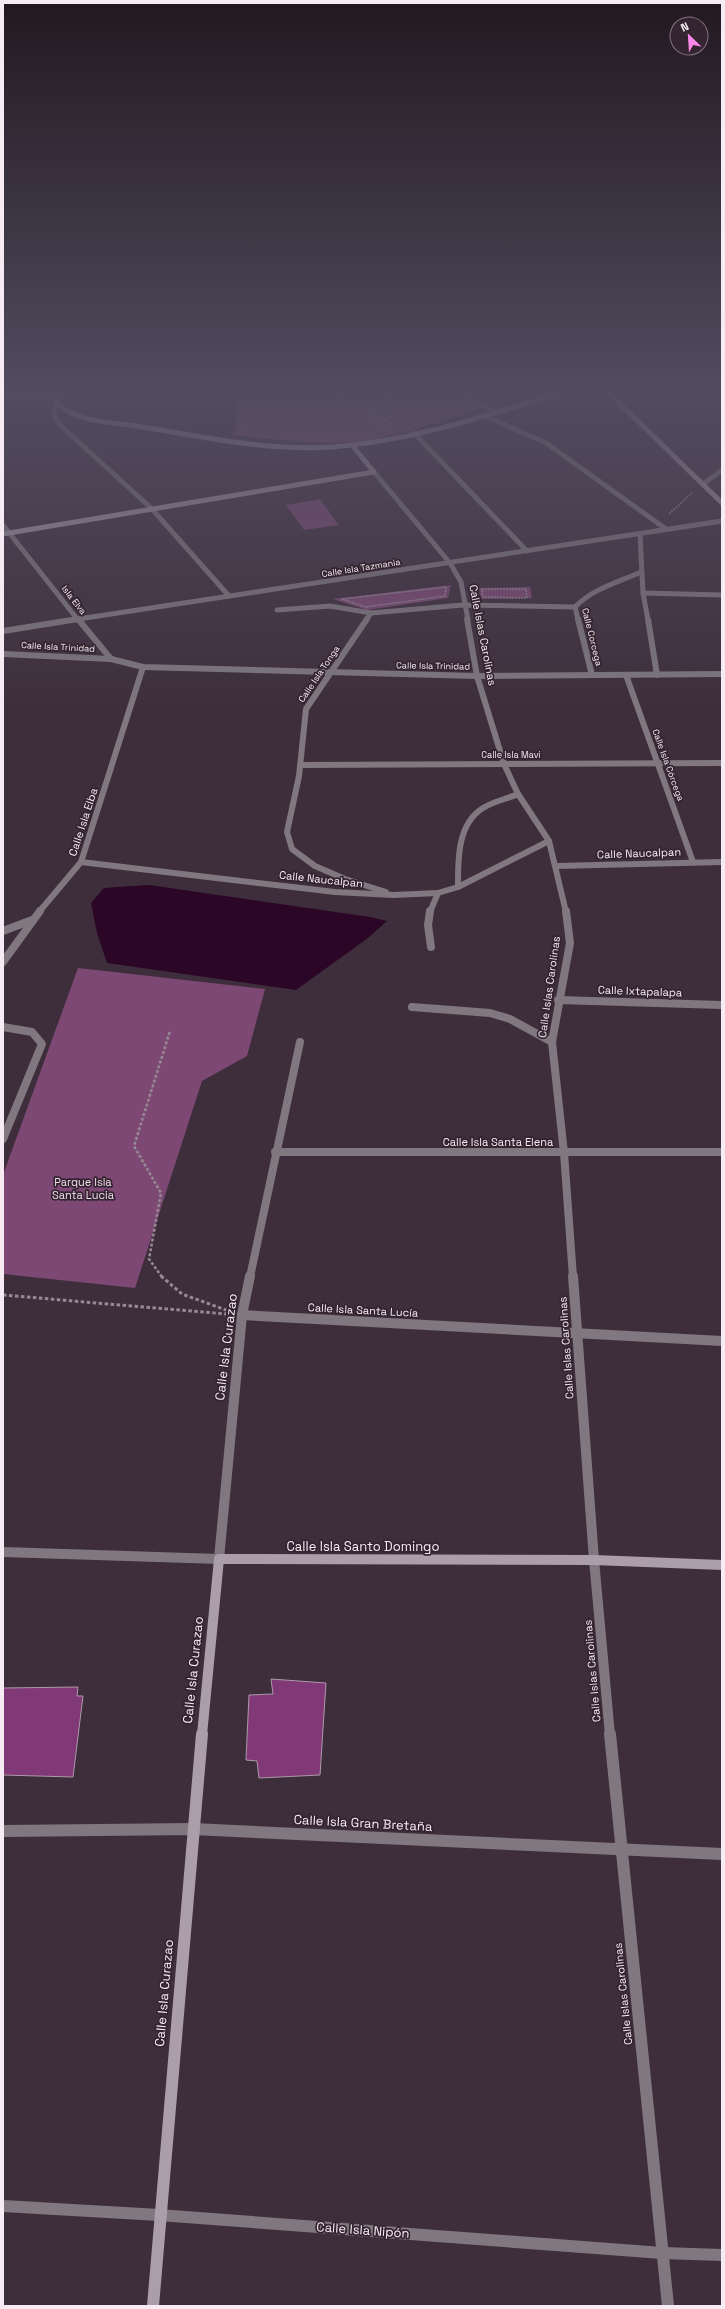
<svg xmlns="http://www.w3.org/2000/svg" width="725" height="2309" font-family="'Space Grotesk',sans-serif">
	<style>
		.green { fill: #7d4974 }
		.water { fill: #2b0626 }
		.building { fill: #813876; stroke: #ad9aa9 }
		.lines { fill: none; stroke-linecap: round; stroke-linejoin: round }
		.path-far2 { stroke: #978994; stroke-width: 1.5; stroke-dasharray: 2 1; stroke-linecap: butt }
		.path-far1 { stroke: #978994; stroke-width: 2.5; stroke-dasharray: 3 2; stroke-linecap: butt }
		.path { stroke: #978994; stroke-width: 3; stroke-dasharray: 3.5 2.5; stroke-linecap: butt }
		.street-far4 { stroke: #80787e; stroke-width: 5 }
		.street-far3 { stroke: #80787e; stroke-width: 6 }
		.street-far2 { stroke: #80787e; stroke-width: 8 }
		.street-far1 { stroke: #80787e; stroke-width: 10 }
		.street { stroke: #80787e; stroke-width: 12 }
		.secondary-far2 { stroke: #ab9ea8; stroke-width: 5 }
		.secondary-far1 { stroke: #ab9ea8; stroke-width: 10 }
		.secondary { stroke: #ab9ea8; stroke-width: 12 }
		.labels { text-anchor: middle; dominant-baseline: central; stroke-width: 3.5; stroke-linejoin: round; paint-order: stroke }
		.far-street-label { font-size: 9px; fill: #f7ecf4; stroke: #342430 }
		.street-label { font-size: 11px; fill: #f7ecf4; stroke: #342430 }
		.park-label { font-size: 11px; fill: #f2ddee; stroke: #342430 }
		.near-street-label { font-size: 13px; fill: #f7ecf4; stroke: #342430 }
	</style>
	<rect width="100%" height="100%" fill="#3e2e3b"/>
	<!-- green -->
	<g class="green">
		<path d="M328 388H446L481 409C439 421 397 438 354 442 313 445 273 439 232 435L235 430 237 403Z"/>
		<path d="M320 499 339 525 304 530 286 505Z"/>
		<path d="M451 585 448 598 367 610 333 599Z"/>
		<path d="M530 587 532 598 481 599 479 588Z"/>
		<path d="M78 968 265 989 247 1056 202 1081 135 1288 3 1274V1175Z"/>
	</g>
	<!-- water -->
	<path class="water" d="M149 885 370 917 387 921 368 938 296 990 107 963 97 933 91 903 104 888Z"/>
	<!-- building -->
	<g class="building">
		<path d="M271 1679 326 1683 320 1775 259 1778 257 1761 246 1760 249 1695 273 1694Z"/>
		<path d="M78 1687 77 1696H83L73 1777 3 1775V1688Z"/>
	</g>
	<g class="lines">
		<!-- path-far2 -->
		<g class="path-far2">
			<path d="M371 388 380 394"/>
			<path d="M404 388 380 394 414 419"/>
			<path d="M386 406 407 422"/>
			<path d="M377 407 399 423"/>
			<path d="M370 409 392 425"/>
			<path d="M363 410 385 426"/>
			<path d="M353 420 378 415"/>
			<path d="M240 430V404L329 389C354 408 361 412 392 404"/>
			<path d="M669 514 692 493"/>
			<path d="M446 587 445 596 366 607 342 599Z"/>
			<path d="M482 589H526L527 598 483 597Z"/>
		</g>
		<!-- path-far1 -->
		<path class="path-far1" d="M162 1277 149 1259 161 1193 134 1146 170 1031"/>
		<!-- path -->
		<g class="path">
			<path d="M161 1276 182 1294 226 1310"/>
			<path d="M3 1295 226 1314"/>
		</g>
		<!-- street-far4 -->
		<g class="street-far4">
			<path d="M49 388 52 396 151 388"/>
			<path d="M457 388 493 412"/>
			<path d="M56 405 54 415 59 424 152 509 229 596"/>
			<path d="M483 415 546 443 666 529"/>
			<path d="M414 433 527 551"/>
			<path d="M374 472 450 563 461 582 468 620"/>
			<path d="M703 484 722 470"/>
			<path d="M3 525 78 620"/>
			<path d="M640 534 643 593 648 620"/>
			<path d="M643 593 722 595"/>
			<path d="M277 610 330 606 371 613 463 605 575 607"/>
			<path d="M72 620 722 521"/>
			<path d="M366 620 371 613"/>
			<path d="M578 620 575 607C592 589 619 582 641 572"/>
		</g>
		<!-- street-far3 -->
		<g class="street-far3">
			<path d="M78 619 111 659 143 667 477 676 722 674"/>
			<path d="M367 619 306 709 299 776 287 832 292 849 315 866 345 879 386 892"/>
			<path d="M467 619 477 676 504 764 518 794 549 841 566 912"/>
			<path d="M578 619 592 675"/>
			<path d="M648 619 657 675"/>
			<path d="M3 631 78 619"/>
			<path d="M3 654 111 659"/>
			<path d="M626 675 693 862"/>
			<path d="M301 765 722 763"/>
			<path d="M81 862 335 892 394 895 438 893 458 887 549 841"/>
			<path d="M557 866 722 862"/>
			<path d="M458 887C458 860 457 824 483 808 494 801 507 799 518 794"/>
			<path d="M39 912 81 862 143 667"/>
			<path d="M430 912 438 893"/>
		</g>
		<!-- street-far2 -->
		<g class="street-far2">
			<path d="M430 911 428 925 431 947"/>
			<path d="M566 911 570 943 552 1042 564 1153 573 1277"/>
			<path d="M3 931 32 920"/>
			<path d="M3 962 40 911"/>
			<path d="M558 1000 722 1005"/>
			<path d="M412 1007 490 1013 510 1019 552 1042"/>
			<path d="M3 1027 32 1032 42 1044 3 1139"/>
			<path d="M275 1152H722"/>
			<path d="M250 1277 300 1042"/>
		</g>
		<!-- street-far1 -->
		<g class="street-far1">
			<path d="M573 1276 594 1560 610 1735"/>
			<path d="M242 1315 722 1341"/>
			<path d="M3 1552 219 1559 242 1315 250 1276"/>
		</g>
		<!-- street -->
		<g class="street">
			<path d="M610 1734 668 2306"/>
			<path d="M3 1831 193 1829 722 1854"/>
			<path d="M3 2206 159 2215 662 2253 722 2255"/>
		</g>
		<!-- secondary-far2 -->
		<g class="secondary-far2">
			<path d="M604 388 722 503"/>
			<path d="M3 397 52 396C66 422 111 422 137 426 202 437 267 451 332 447 416 441 496 412 576 388"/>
			<path d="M352 445 374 472"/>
			<path d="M3 534 374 472"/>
		</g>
		<!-- secondary-far1 -->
		<path class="secondary-far1" d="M202 1735 219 1559 594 1560 722 1565"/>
		<!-- secondary -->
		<path class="secondary" d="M153 2306 202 1734"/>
	</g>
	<!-- sky -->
	<linearGradient id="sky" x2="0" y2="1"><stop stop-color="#221920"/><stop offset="0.55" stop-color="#524c60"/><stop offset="1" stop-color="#524c60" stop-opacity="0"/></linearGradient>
	<rect width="725" height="711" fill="url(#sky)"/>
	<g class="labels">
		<!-- far-street labels -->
		<g class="far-street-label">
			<text transform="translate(361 568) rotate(-9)">Calle Isla Tazmania</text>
			<text transform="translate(74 600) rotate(52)">Isla Elva</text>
			<text transform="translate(592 637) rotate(76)">Calle Corcega</text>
			<text transform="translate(58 647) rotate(3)">Calle Isla Trinidad</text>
			<text transform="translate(433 666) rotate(1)">Calle Isla Trinidad</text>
			<text transform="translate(319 674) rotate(-56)">Calle Isla Tonga</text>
			<text x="511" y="755">Calle Isla Mavi</text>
			<text transform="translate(668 765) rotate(70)">Calle Isla Córcega</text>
		</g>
		<!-- street labels -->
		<g class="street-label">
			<text transform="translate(483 635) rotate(79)">Calle Islas Carolinas</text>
			<text transform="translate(83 822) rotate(-72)">Calle Isla Elba</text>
			<text transform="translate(639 853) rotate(-2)">Calle Naucalpan</text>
			<text transform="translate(321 879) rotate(6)">Calle Naucalpan</text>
			<text transform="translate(549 987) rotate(-82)">Calle Islas Carolinas</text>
			<text transform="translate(640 991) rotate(2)">Calle Ixtapalapa</text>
			<text x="498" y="1142">Calle Isla Santa Elena</text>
			<text transform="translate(363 1310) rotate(3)">Calle Isla Santa Lucía</text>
			<text transform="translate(566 1348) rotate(-94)">Calle Islas Carolinas</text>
			<text transform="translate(592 1671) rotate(-95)">Calle Islas Carolinas</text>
			<text transform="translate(623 1994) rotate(-96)">Calle Islas Carolinas</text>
		</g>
		<!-- park labels -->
		<g class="park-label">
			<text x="83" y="1182">Parque Isla<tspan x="83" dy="13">Santa Lucia</tspan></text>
		</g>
		<!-- near-street labels -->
		<g class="near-street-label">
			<text transform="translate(226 1347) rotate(-83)">Calle Isla Curazao</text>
			<text x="363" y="1546">Calle Isla Santo Domingo</text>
			<text transform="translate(193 1670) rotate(-84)">Calle Isla Curazao</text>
			<text transform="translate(363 1823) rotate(3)">Calle Isla Gran Bretaña</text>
			<text transform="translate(164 1993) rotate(-85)">Calle Isla Curazao</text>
			<text transform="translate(363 2230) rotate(4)">Calle Isla Nipón</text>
		</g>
	</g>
	<!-- border -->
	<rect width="725" height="2309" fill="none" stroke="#f7ecf4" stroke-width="8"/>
	<!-- north arrow -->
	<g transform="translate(689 36) rotate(335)"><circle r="19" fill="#342430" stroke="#82747e"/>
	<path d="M0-3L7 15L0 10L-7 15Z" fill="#fa87e7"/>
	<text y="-6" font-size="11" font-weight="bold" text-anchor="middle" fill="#f7ecf4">N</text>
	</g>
</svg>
